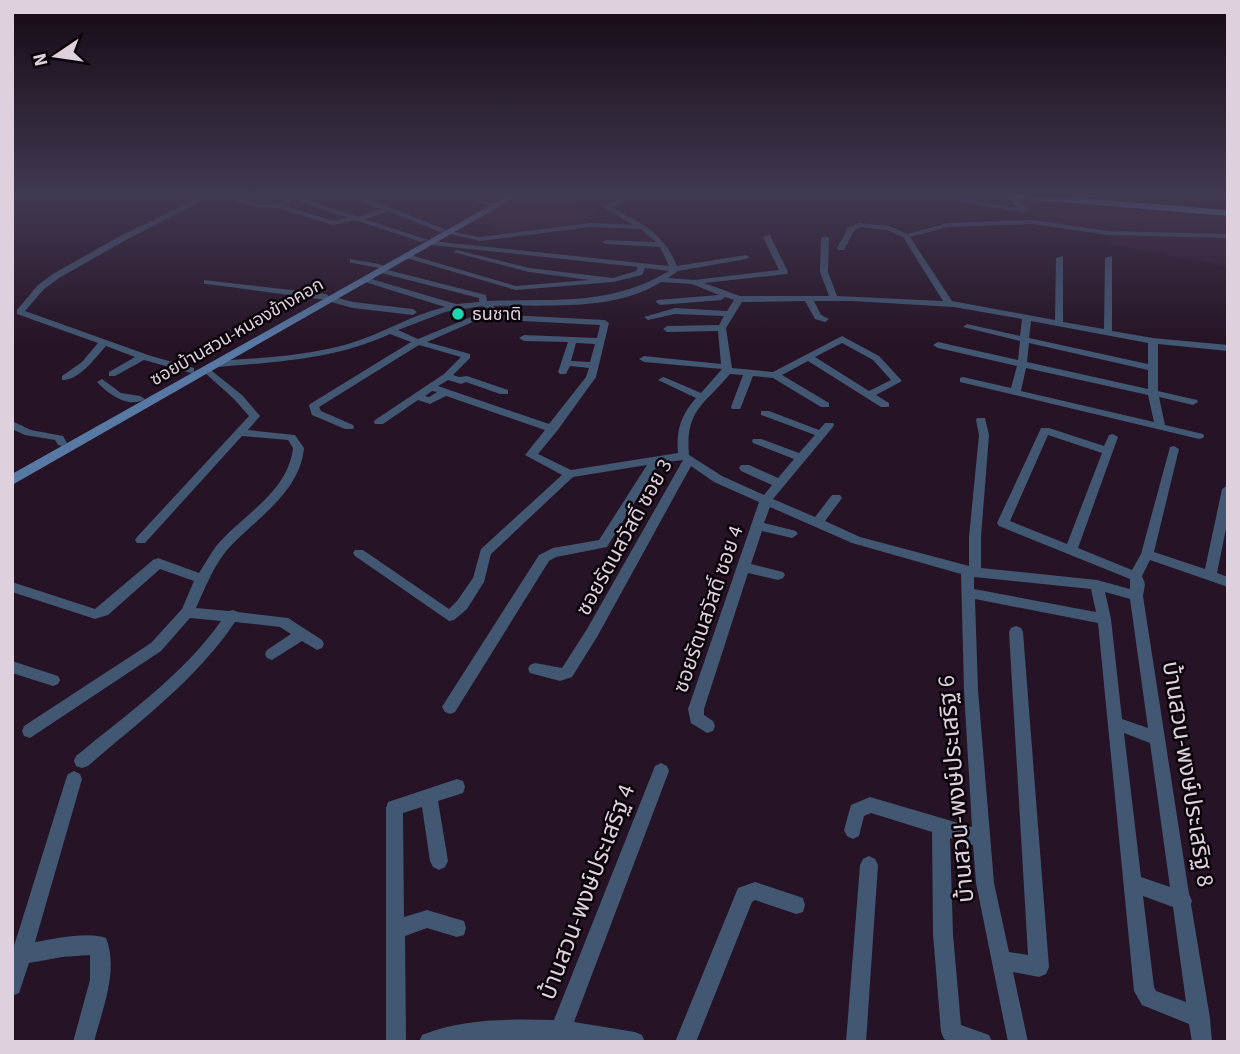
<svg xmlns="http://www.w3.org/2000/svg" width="1240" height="1054" font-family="'Source Sans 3','Noto Sans Thai',sans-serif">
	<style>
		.built { fill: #311930 }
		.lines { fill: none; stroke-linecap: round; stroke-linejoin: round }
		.minor { fill: #425772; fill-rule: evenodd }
		.tertiary { fill: #425772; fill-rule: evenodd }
		.secondary { fill: #5779a4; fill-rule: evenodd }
		.trunk { fill: #6e9fdc; fill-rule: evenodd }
		.poi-dot { fill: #21d5b0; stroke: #0a040a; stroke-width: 2.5 }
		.labels { text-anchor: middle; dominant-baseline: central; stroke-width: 5; stroke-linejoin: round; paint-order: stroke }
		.far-poi-label { font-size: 18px; fill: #ded1dd; stroke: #0a040a; text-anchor: start }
		.far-street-label { font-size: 18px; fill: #ded1dd; stroke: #0a040a }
		.street-label { font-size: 21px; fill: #ded1dd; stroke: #0a040a }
		.near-street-label { font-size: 24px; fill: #ded1dd; stroke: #0a040a }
	</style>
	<rect width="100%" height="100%" fill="#261325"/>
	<!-- built -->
	<g class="built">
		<path d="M518 195H563L562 197 598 207 590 222 499 235 492 226 472 222Z"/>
		<path d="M1015 198 1096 207 1228 216V266L1106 244 1112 236 1040 225 1034 215Z"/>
	</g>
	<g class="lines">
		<!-- minor -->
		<g class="minor">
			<path d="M205 195H213L126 240 59 278 44 289 25 311 151 356 194 368V372L191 373 144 360 115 376H109V372L135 357 106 346C95 358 79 381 62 380V376L82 362 98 343 17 314V310L38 285 53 274 120 236Z"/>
			<path d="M219 195C236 195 252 206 270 204 282 203 291 195 303 195L282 205 333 221 354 216 357 217 381 209 348 195H357L447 230 440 232 388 211 362 221 356 220 333 225 278 208 257 207Z"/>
			<path d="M455 195H466L494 204 491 206Z"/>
			<path d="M628 195H637L611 207C642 224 664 233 677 266L746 255 750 257 746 259 678 271 668 278 694 280 779 270 763 237 770 235 788 272 787 274 704 283 740 296H829L820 272 821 238 825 236 829 238 828 272 837 296 943 301 903 237 887 230 860 227 854 231 844 250H838L837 248 848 228 859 223 889 226 907 234 948 223 1033 220 1108 231 1228 234V238L1108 235 1033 224 948 227 910 237 952 301 1055 320 1056 258 1063 256V322L1104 329 1105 258 1112 256V331L1153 338 1228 345V351L1158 344V391L1197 400 1198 402 1193 405 1159 397 1165 425 1203 434 1204 436 1203 438 1199 439 960 382V378L963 377 1011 388 1017 366 938 348 933 345 938 342 1018 360 1020 341 963 327 967 324 1020 336 1022 319 954 307 852 301H814L821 315 829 319 825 322 815 319 805 301 742 302 726 328 732 368 773 372 842 336 879 356 902 381 876 395 889 403V407H881L808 361 782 375 829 403V407H821L773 378 753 376 741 407 740 409H732L731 407 743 375 730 374C704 405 685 410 689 455L722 476 764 495 772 485 741 471 739 468 741 465H749L778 478 794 459 753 443 752 441 753 439H761L799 453 815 435 761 415V411H769L819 430 825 423H833L834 425 833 427 773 499 815 517 832 495H840L842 498 825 521 860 537 969 566V537L979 435 976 420 977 418H985L989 435 981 537V568L1097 580 1130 589V579L999 526 997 523 1041 428H1049L1104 446 1109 435 1113 434 1118 437 1078 548 1132 570 1141 554 1170 447 1174 446 1179 449 1154 552 1205 569 1222 489 1228 485V519L1217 573 1228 577V587L1150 560 1142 576 1145 584 1143 596 1189 894 1192 901 1191 904 1210 1018 1212 1042H1192L1189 1024 1142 1005 1134 991 1098 623 975 599 978 690 994 883 1009 952 1028 955 1009 632 1011 628 1016 626 1021 628 1023 632 1049 967 1046 974 1039 977 1013 972 1028 1042H1008L976 883 973 845 950 838 953 934 961 1025 989 1035 992 1042H950L944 1039 941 1032 933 934 932 832 871 813 864 816 859 836 853 839 847 836 844 830 851 805 870 797 972 827 964 690 961 574 852 543 770 507 764 523 796 531 798 534 792 538 762 531 751 564 783 572 785 575 783 578 778 580 748 573 704 709V715L713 721 715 726 713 731 707 733 691 723 688 709 759 502 714 482 691 466 597 637 572 677 560 681 530 673 528 669 530 665 535 663 562 668 587 629 683 460 659 463 607 547 556 557 549 561 455 712 450 714 445 712 442 707 445 702 539 555 553 548 599 540 647 465 573 477 491 554 484 582 467 609 454 620 449 621 355 556 353 553 355 550H363L449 609 457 601 473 578 481 549 562 475 525 455 545 430 446 396 430 404 418 400 383 424H375L374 422 375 420 444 374 461 357 419 345 319 407 321 411 353 425 354 427 353 429H345L312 415 309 406 310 404 411 342 390 334C336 359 277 362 218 367L213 364 218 361C261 358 306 356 348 344 382 334 411 315 445 307L365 282 364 280 368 278 456 304 479 302V298L381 273V269H384L486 295 487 301C554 298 609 307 669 271L645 268 642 275 613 282 516 290 403 257 410 255 516 286 589 280 529 272 453 252 457 250 529 268 613 278 636 271 638 267 432 245 428 243 432 241 669 266 660 247 606 244 602 242 606 240 656 242 641 229 590 227 480 241 446 233 450 231 480 237 590 223 633 225 603 207ZM661 282 692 284 719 295 657 300 656 302 660 305 721 300 725 297 734 300 727 311 675 308 644 317 648 320 675 314 724 316 719 325 667 326 663 329 667 332 718 331 721 364 644 356 639 359 644 362 722 369 701 393 666 378 663 377 658 380 696 398C681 415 676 430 678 453L571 470 538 454 557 431 596 377 609 323 605 320 507 315 493 306C548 304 613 312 661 282ZM482 306 488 310 418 339 398 330 445 312ZM493 313 505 320 600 325 597 338 524 335 519 338 524 341 568 342 558 372 560 374H566L570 366 589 368 586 377 549 424 438 386 448 380 461 384 466 382 500 394H508V390L467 376 459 377 453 375 470 358V354L427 342ZM1031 321 1148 343V364L1029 338ZM576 343 595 344 590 362 571 361ZM842 343 873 360 891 380 869 391 815 357ZM1029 343 1148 370V389L1027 362ZM1026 368 1148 395 1154 422 1021 391ZM432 391 437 392 429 397 425 396ZM1048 435 1102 453 1067 544 1010 521ZM974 577 1091 589 1096 612 974 589ZM1105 592 1130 599 1148 728 1122 719 1111 619ZM1124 733 1150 743 1170 887 1141 877ZM1143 896 1173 907 1186 1002 1156 991 1154 987Z"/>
			<path d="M922 195H938L1018 208 1005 195H1012L1030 211 1027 213Z"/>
			<path d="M350 259 379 264 383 266 379 268 353 263H350Z"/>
			<path d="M204 280 326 294 330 297 326 300 207 284H204Z"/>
			<path d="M334 297 353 302 413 309 417 312 413 315 353 308 331 302 330 300Z"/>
			<path d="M207 367 242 395 260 416 248 430 295 435 304 448C300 493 255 519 227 550 213 567 205 588 196 608L229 611 233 610 238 612 288 618 322 640 324 644 322 648 317 650 302 641 272 660 267 658 265 654 267 650 291 634 280 627 235 622C196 680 140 721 88 766L82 768 76 766 74 761 76 756C127 714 183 675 221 621L190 618 161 651 30 738 24 736 22 731 24 726 151 643 182 609 194 581 160 569 108 615 95 619 12 592V582L95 609 153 560 158 558 199 573C205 564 210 554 217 545 244 514 288 492 293 448L288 440 242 436 145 543H137L135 540 137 537 249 416 234 399 204 372V368Z"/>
			<path d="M102 379 121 393 140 396 145 399C129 409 108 394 97 382Z"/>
			<path d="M12 421 31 430 63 436 67 443 62 446 58 445 55 440 25 435 12 429Z"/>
			<path d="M12 661 58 676 60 680 58 684 53 686 12 673Z"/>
			<path d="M661 763 667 766 669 771 574 1022 635 1032 642 1035 645 1042H419L422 1035C462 1018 511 1019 554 1020L653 771 655 766Z"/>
			<path d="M74 771 80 774 82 779 35 942C54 939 88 931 106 938 119 970 102 1010 94 1042H73L90 980V955L62 957 29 963 19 993 12 996V946H14L66 779 68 774Z"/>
			<path d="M457 779 463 781 465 787 463 793 438 801 448 861 445 867 439 870 433 867 430 861 422 807 403 813 404 917 427 910 464 921 466 928 464 935 457 937 427 928 405 936 406 1042H386V808L388 802Z"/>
			<path d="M869 856 875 859 878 865 866 1042H846L860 865 863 859Z"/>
			<path d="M755 882 803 898 805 905 803 912 796 914 755 900 752 902 696 1042H675L738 888Z"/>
		</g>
		<!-- tertiary -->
		<path class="tertiary" d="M280 195H292L428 240 421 242Z"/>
		<!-- secondary -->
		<path class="secondary" d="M509 195H519L12 485V474Z"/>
		<!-- trunk -->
		<path class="trunk" d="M1008 195H1043L1228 210V216L1013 198Z"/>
	</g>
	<!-- sky -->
	<linearGradient id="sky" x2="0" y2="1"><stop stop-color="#150a14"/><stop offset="0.57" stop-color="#413951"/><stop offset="1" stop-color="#413951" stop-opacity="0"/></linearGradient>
	<rect width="1240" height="343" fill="url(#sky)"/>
	<!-- markers -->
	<circle class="poi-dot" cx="458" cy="314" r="7"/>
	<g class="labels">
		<!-- far-poi labels -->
		<g class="far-poi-label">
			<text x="472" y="314">ธนชาติ</text>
		</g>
		<!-- far-street labels -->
		<g class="far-street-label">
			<text transform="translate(237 332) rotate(-30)">ซอยบ้านสวน-หนองข้างคอก</text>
		</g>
		<!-- street labels -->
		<g class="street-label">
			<text transform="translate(624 537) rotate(-61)">ซอยรัตนสวัสดิ์ ซอย 3</text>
			<text transform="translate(708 609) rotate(-71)">ซอยรัตนสวัสดิ์ ซอย 4</text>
		</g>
		<!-- near-street labels -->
		<g class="near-street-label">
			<text transform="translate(1188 774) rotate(81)">บ้านสวน-พงษ์ประเสริฐ 8</text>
			<text transform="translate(956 789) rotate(-95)">บ้านสวน-พงษ์ประเสริฐ 6</text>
			<text transform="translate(587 892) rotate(-69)">บ้านสวน-พงษ์ประเสริฐ 4</text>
		</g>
	</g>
	<!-- border -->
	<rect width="1240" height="1054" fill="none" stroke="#ded1dd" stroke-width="28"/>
	<!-- north arrow -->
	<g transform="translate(56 56) rotate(257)" stroke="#0a040a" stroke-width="5" paint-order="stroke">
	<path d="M0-5L12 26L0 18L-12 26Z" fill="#ded1dd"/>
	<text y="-10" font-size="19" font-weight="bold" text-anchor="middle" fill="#ded1dd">N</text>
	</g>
</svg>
